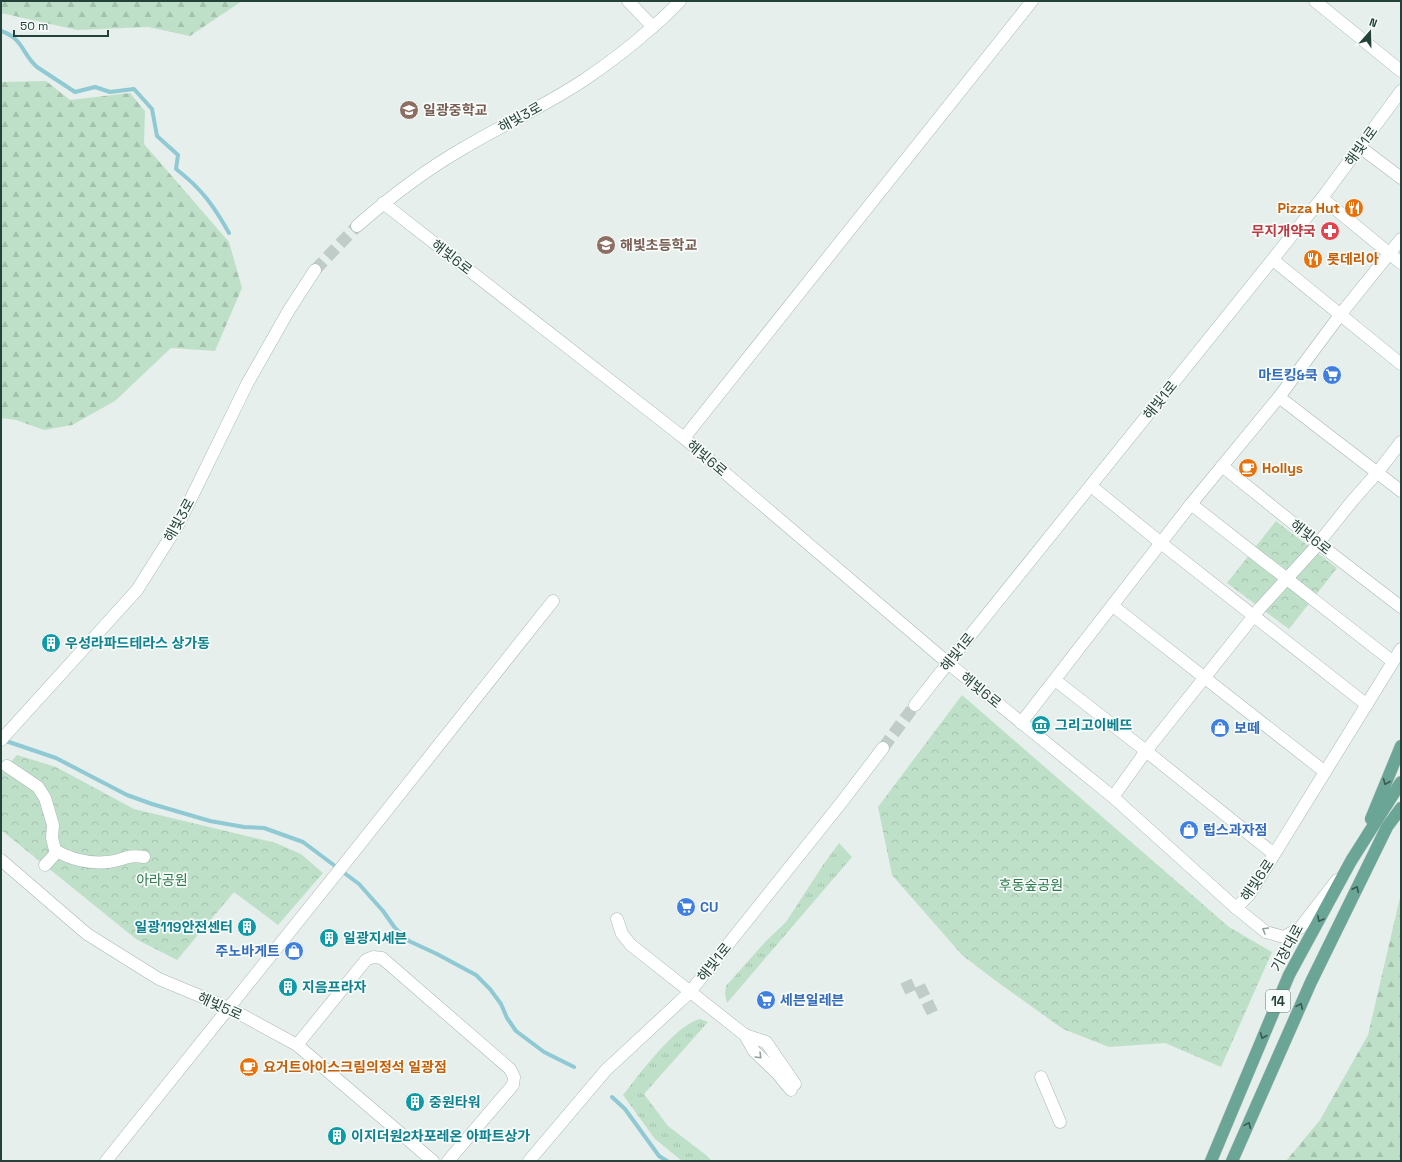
<svg xmlns="http://www.w3.org/2000/svg" width="1402" height="1162" font-family="'Space Grotesk','Noto Sans KR',sans-serif">
	<style>
		.grass { fill: url(#grass-tufts) }
		.forest { fill: url(#forest-firs) }
		.park { fill: url(#park-crowns) }
		.lines { fill: none; stroke-linecap: round; stroke-linejoin: round }
		.stream { stroke: #8ec9d4; stroke-width: 4 }
		.street-tunnel { stroke: #bfccc8; stroke-width: 12; stroke-dasharray: 12 6; stroke-linecap: butt }
		.secondary-tunnel { stroke: #bfccc8; stroke-width: 12; stroke-dasharray: 12 6; stroke-linecap: butt }
		.street-casing { stroke: #a8b8b2; stroke-width: 13 }
		.secondary-casing { stroke: #a4bbb3; stroke-width: 13 }
		.primary-casing { stroke: #c2cac8; stroke-width: 13 }
		.street { stroke: #fff; stroke-width: 12 }
		.secondary { stroke: #fff; stroke-width: 12 }
		.primary { stroke: #6aa596; stroke-width: 12 }
		.oneway { stroke: #365b51 }
		.oneway2 { stroke: #92a09c }
		.labels { text-anchor: middle; dominant-baseline: central; stroke-width: 3.5; stroke-linejoin: round; paint-order: stroke }
		.shield { fill: #f7fbf9; stroke: #637a73; stroke-width: 1 }
		.shield-label { font-size: 13px; font-weight: bold; fill: #24423a }
		.education-label { font-size: 14px; font-weight: bold; fill: #785e54; stroke: #f7fbf9; text-anchor: start }
		.street-label { font-size: 14px; fill: #24423a; stroke: #f7fbf9 }
		.food-label { font-size: 14px; font-weight: bold; fill: #c56008; stroke: #f7fbf9; text-anchor: start }
		.health-label { font-size: 14px; font-weight: bold; fill: #be3a42; stroke: #f7fbf9; text-anchor: end }
		.shop-label { font-size: 14px; font-weight: bold; fill: #366cbe; stroke: #f7fbf9; text-anchor: start }
		.culture-label { font-size: 14px; font-weight: bold; fill: #0d838f; stroke: #f7fbf9; text-anchor: start }
		.park-label { font-size: 14px; fill: #2d7a4b; stroke: #f7fbf9 }
	</style>
	<defs>
		<pattern id="grass-tufts" width="24" height="20" patternUnits="userSpaceOnUse"><rect width="24" height="20" fill="#bfe0c8"/><path d="M3 7l-1-3M5 7V3M7 7l1-3M15 17l-1-3M17 17v-4M19 17l1-3" fill="none" stroke="#a4c1ad"/></pattern>
		<pattern id="forest-firs" width="22" height="20" patternUnits="userSpaceOnUse"><rect width="22" height="20" fill="#bfe0c8"/><path d="M5 1l3.5 6h-7zM16 11l3.5 6h-7z" fill="#a4c1ad"/></pattern>
		<pattern id="park-crowns" width="20" height="18" patternUnits="userSpaceOnUse"><rect width="20" height="18" fill="#bfe0c8"/><path d="M2 6a3 3 0 1 1 6 0M12 15a3 3 0 1 1 6 0" fill="none" stroke="#a4c1ad"/></pattern>
	</defs>
	<rect width="100%" height="100%" fill="#e6efeb"/>
	<!-- grass -->
	<g class="grass">
		<path d="M839 843 852 857 727 1003 725 994 726 986 766 941 786 922 823 865Z"/>
		<path d="M700 1019 708 1022 644 1094 668 1126 706 1155 712 1161H682L655 1139 623 1095C639 1075 675 1025 700 1019Z"/>
	</g>
	<!-- forest -->
	<g class="forest">
		<path d="M1 1H242L190 36 148 27 77 30 1 13Z"/>
		<path d="M46 81 70 100 130 93 145 111 144 144 229 242 242 288 215 351 171 348 115 401 72 425 44 430 16 420 1 418V82Z"/>
		<path d="M1401 893V1161H1286L1320 1120 1368 1035Z"/>
	</g>
	<!-- park -->
	<g class="park">
		<path d="M1276 521 1337 568 1289 629 1227 583Z"/>
		<path d="M962 695 1229 927 1272 952 1221 1067 1165 1043 1109 1047 1063 1029 996 981 962 955 892 875 878 807Z"/>
		<path d="M17 755 56 767 134 809 276 843 301 854 323 873 278 925 234 892 177 960 136 939 1 830V773Z"/>
	</g>
	<g class="lines">
		<!-- stream -->
		<g class="stream">
			<path d="M1 31C23 38 22 54 37 67L75 92 95 87 110 92 134 89 152 109 157 136 178 155 176 169C201 188 214 206 229 233"/>
			<path d="M3 740 56 758 127 795 152 804 210 821 244 827 264 828 303 842 359 884 383 911 395 928 409 941 437 954 476 975 490 989 501 1004 507 1018 516 1031 544 1052 574 1067"/>
			<path d="M612 1097 625 1109 659 1156 667 1161"/>
		</g>
		<!-- street-tunnel -->
		<path class="street-tunnel" d="M903 989 914 984 919 985 933 1014"/>
		<!-- secondary-tunnel -->
		<g class="secondary-tunnel">
			<path d="M315 270 357 226"/>
			<path d="M883 748 915 705"/>
		</g>
		<defs>
			<g id="street">
				<path d="M628 1 653 27"/>
				<path d="M1360 147 1401 178"/>
				<path d="M1322 198 1401 263"/>
				<path d="M383 203 684 438 948 663 1113 797 1236 908 1266 932 1284 937 1300 928 1337 880"/>
				<path d="M1273 260 1401 364"/>
				<path d="M1279 397 1401 491"/>
				<path d="M684 438 1032 1"/>
				<path d="M1222 466 1319 544 1401 607"/>
				<path d="M1091 486 1161 543 1367 705"/>
				<path d="M1191 504 1392 661"/>
				<path d="M1113 606 1325 772"/>
				<path d="M1055 680 1146 751 1274 854"/>
				<path d="M1021 723 1191 504 1279 397 1340 315 1401 239"/>
				<path d="M7 766 38 787 45 798 53 825 52 838 55 850C69 859 90 864 107 862 122 861 127 854 144 857"/>
				<path d="M1113 797 1146 751 1260 608 1313 550 1353 500 1377 473 1401 442"/>
				<path d="M1 860 87 934 159 979 229 1008 297 1045 433 1161"/>
				<path d="M45 865 57 852"/>
				<path d="M1236 908 1249 895 1401 649"/>
				<path d="M617 919 622 934 631 945 745 1035 754 1051 777 1073 791 1090"/>
				<path d="M745 1035 766 1042 795 1084"/>
				<path d="M297 1045 366 960 373 957 382 958 510 1069 514 1077 513 1085 448 1161"/>
				<path d="M1041 1077 1060 1122"/>
				<path d="M106 1161 349 858 553 601"/>
			</g>
			<g id="secondary">
				<path d="M1315 1 1401 71"/>
				<path d="M357 226C390 197 424 171 462 149 502 125 545 106 584 80 606 65 629 48 649 30 660 21 670 12 680 1"/>
				<path d="M915 705 948 663 1322 198 1401 91"/>
				<path d="M1 740 137 590 178 525 247 384 289 310 315 270"/>
				<path d="M529 1161 606 1070 690 992 841 803 883 748"/>
			</g>
			<g id="primary">
				<path d="M1371 819 1401 746"/>
				<path d="M1211 1161 1289 975 1351 861 1401 782"/>
				<path d="M1232 1161 1311 982 1387 827 1401 808"/>
			</g>
		</defs>
		<!-- street casing -->
		<use href="#street" class="street-casing"/>
		<!-- secondary casing -->
		<use href="#secondary" class="secondary-casing"/>
		<!-- primary casing -->
		<use href="#primary" class="primary-casing"/>
		<!-- street -->
		<use href="#street" class="street"/>
		<!-- secondary -->
		<use href="#secondary" class="secondary"/>
		<!-- primary -->
		<use href="#primary" class="primary"/>
	</g>
	<!-- one-way arrows -->
	<defs><path id="oneway-chevron" d="M-2-3.5L2.5 0L-2 3.5" fill="none" stroke-width="1.6" stroke-linecap="round" stroke-linejoin="round"/></defs>
	<g class="oneway">
		<use href="#oneway-chevron" transform="translate(1386 782) rotate(112)"/>
		<use href="#oneway-chevron" transform="translate(1356 889) rotate(-64)"/>
		<use href="#oneway-chevron" transform="translate(1320 919) rotate(119)"/>
		<use href="#oneway-chevron" transform="translate(1300 1006) rotate(-66)"/>
		<use href="#oneway-chevron" transform="translate(1263 1036) rotate(113)"/>
		<use href="#oneway-chevron" transform="translate(1248 1125) rotate(-66)"/>
	</g>
	<g class="oneway2">
		<use href="#oneway-chevron" transform="translate(1265 930) rotate(-150)"/>
		<use href="#oneway-chevron" transform="translate(759 1056) rotate(45)"/>
	</g>
	<!-- icons -->
	<defs>
		<symbol id="school-disc" viewBox="-11 -11 22 22"><circle r="9.5" fill="#8d6e63" stroke="#f7fbf9"/><path d="M0-5L7-2L0 1L-7-2ZM-4 1L0 2.5L4 1V4Q0 6-4 4Z" fill="#fff"/></symbol>
		<symbol id="restaurant-disc" viewBox="-11 -11 22 22"><circle r="9.5" fill="#e8710a" stroke="#f7fbf9"/><path d="M-5-6h1v4h1v-4h1v4h1v-4h1v5L-1.5 .5V6h-2V.5L-5-1ZM5-6V6H3V1.5H1.5Q1.5-4 5-6Z" fill="#fff"/></symbol>
		<symbol id="pharmacy-disc" viewBox="-11 -11 22 22"><circle r="9.5" fill="#e0444e" stroke="#f7fbf9"/><path d="M-2-6h4v4h4v4h-4v4h-4v-4h-4v-4h4Z" fill="#fff"/></symbol>
		<symbol id="supermarket-disc" viewBox="-11 -11 22 22"><circle r="9.5" fill="#3f7fe0" stroke="#f7fbf9"/><path d="M-6-5.5h2.5l.6 2H6L4.5 2H-2.5L-4.4-4H-6ZM-1.5 3.2a1.3 1.3 0 1 0 .1 0ZM3 3.2a1.3 1.3 0 1 0 .1 0Z" fill="#fff"/></symbol>
		<symbol id="cafe-disc" viewBox="-11 -11 22 22"><circle r="9.5" fill="#e8710a" stroke="#f7fbf9"/><path d="M-5.5-4.5H6V0H3Q3 3.5 0 3.5H-2.5Q-5.5 3.5-5.5 0ZM3-3.2v2h1.7v-2ZM-6 4.5H4V6H-6Z" fill="#fff"/></symbol>
		<symbol id="building-disc" viewBox="-11 -11 22 22"><circle r="9.5" fill="#0f9aa8" stroke="#f7fbf9"/><path d="M-4-6H4V6H1V3H-1V6H-4ZM-2.5-4.3h1.7v1.8h-1.7ZM.8-4.3h1.7v1.8H.8ZM-2.5-1h1.7V.8h-1.7ZM.8-1h1.7V.8H.8Z" fill="#fff"/></symbol>
		<symbol id="museum-disc" viewBox="-11 -11 22 22"><circle r="9.5" fill="#0f9aa8" stroke="#f7fbf9"/><path d="M0-6L6-3V-2H-6V-3ZM-5-1h2V3h-2ZM-1-1h2V3h-2ZM3-1h2V3H3ZM-6 4H6V6H-6Z" fill="#fff"/></symbol>
		<symbol id="shop-disc" viewBox="-11 -11 22 22"><circle r="9.5" fill="#3f7fe0" stroke="#f7fbf9"/><path d="M-5-2.5h2.3a2.7 3.5 0 0 1 5.4 0H5L5.5 6h-11ZM-1.5-2.5h3a1.5 2.3 0 0 0-3 0Z" fill="#fff"/></symbol>
	</defs>
	<g fill-rule="evenodd">
		<use href="#school-disc" x="398" y="99" width="22" height="22"/>
		<use href="#restaurant-disc" x="1343" y="197" width="22" height="22"/>
		<use href="#pharmacy-disc" x="1319" y="220" width="22" height="22"/>
		<use href="#school-disc" x="595" y="234" width="22" height="22"/>
		<use href="#restaurant-disc" x="1302" y="248" width="22" height="22"/>
		<use href="#supermarket-disc" x="1321" y="364" width="22" height="22"/>
		<use href="#cafe-disc" x="1237" y="457" width="22" height="22"/>
		<use href="#building-disc" x="40" y="632" width="22" height="22"/>
		<use href="#museum-disc" x="1030" y="714" width="22" height="22"/>
		<use href="#shop-disc" x="1209" y="717" width="22" height="22"/>
		<use href="#shop-disc" x="1178" y="819" width="22" height="22"/>
		<use href="#supermarket-disc" x="675" y="896" width="22" height="22"/>
		<use href="#building-disc" x="236" y="916" width="22" height="22"/>
		<use href="#building-disc" x="318" y="927" width="22" height="22"/>
		<use href="#shop-disc" x="283" y="940" width="22" height="22"/>
		<use href="#building-disc" x="277" y="976" width="22" height="22"/>
		<use href="#supermarket-disc" x="755" y="989" width="22" height="22"/>
		<use href="#cafe-disc" x="238" y="1056" width="22" height="22"/>
		<use href="#building-disc" x="404" y="1091" width="22" height="22"/>
		<use href="#building-disc" x="326" y="1125" width="22" height="22"/>
	</g>
	<g class="labels">
		<!-- shield labels -->
		<rect class="shield" x="1266" y="990" width="24" height="22" rx="3"/>
		<g class="shield-label">
			<text x="1278" y="1001">14</text>
		</g>
		<!-- education labels -->
		<g class="education-label">
			<text x="423" y="110">일광중학교</text>
			<text x="620" y="245">해빛초등학교</text>
		</g>
		<!-- street labels -->
		<g class="street-label">
			<text transform="translate(520 117) rotate(-29)">해빛3로</text>
			<text transform="translate(1361 146) rotate(-54)">해빛1로</text>
			<text transform="translate(452 257) rotate(38)">해빛6로</text>
			<text transform="translate(1160 400) rotate(-51)">해빛1로</text>
			<text transform="translate(707 458) rotate(40)">해빛6로</text>
			<text transform="translate(179 520) rotate(-61)">해빛3로</text>
			<text transform="translate(1311 537) rotate(38)">해빛6로</text>
			<text transform="translate(957 652) rotate(-51)">해빛1로</text>
			<text transform="translate(981 690) rotate(39)">해빛6로</text>
			<text transform="translate(1257 880) rotate(-56)">해빛6로</text>
			<text transform="translate(1287 948) rotate(-62)">기장대로</text>
			<text transform="translate(714 962) rotate(-51)">해빛1로</text>
			<text transform="translate(220 1006) rotate(24)">해빛5로</text>
		</g>
		<!-- food labels -->
		<g class="food-label">
			<text x="1340" y="208" text-anchor="end">Pizza Hut</text>
			<text x="1327" y="259">롯데리아</text>
			<text x="1262" y="468">Hollys</text>
			<text x="263" y="1067">요거트아이스크림의정석 일광점</text>
		</g>
		<!-- health labels -->
		<g class="health-label">
			<text x="1316" y="231">무지개약국</text>
		</g>
		<!-- shop labels -->
		<g class="shop-label">
			<text x="1318" y="375" text-anchor="end">마트킹&amp;쿡</text>
			<text x="1234" y="728">보떼</text>
			<text x="1203" y="830">럽스과자점</text>
			<text x="700" y="907">CU</text>
			<text x="280" y="951" text-anchor="end">주노바게트</text>
			<text x="780" y="1000">세븐일레븐</text>
		</g>
		<!-- culture labels -->
		<g class="culture-label">
			<text x="65" y="643">우성라파드테라스 상가동</text>
			<text x="1055" y="725">그리고이베뜨</text>
			<text x="233" y="927" text-anchor="end">일광119안전센터</text>
			<text x="343" y="938">일광지세븐</text>
			<text x="302" y="987">지음프라자</text>
			<text x="429" y="1102">중원타워</text>
			<text x="351" y="1136">이지더원2차포레온 아파트상가</text>
		</g>
		<!-- park labels -->
		<g class="park-label">
			<text x="162" y="880">아라공원</text>
			<text x="1031" y="885">후동숲공원</text>
		</g>
	</g>
	<!-- border -->
	<rect width="1402" height="1162" fill="none" stroke="#24423a" stroke-width="4"/>
	<!-- north arrow -->
	<g transform="translate(1370 32) rotate(20)" stroke="#f7fbf9" stroke-width="3" paint-order="stroke">
	<path d="M0-3L7 15L0 10L-7 15Z" fill="#24423a"/>
	<text y="-6" font-size="11" font-weight="bold" text-anchor="middle" fill="#24423a">N</text>
	</g>
	<!-- scale -->
	<path d="M14 30v6h94v-6" fill="none" stroke="#24423a" stroke-width="2"/>
	<text x="20" y="30" font-size="12" fill="#24423a" stroke="#f7fbf9" stroke-width="3" paint-order="stroke">50 m</text>
</svg>
